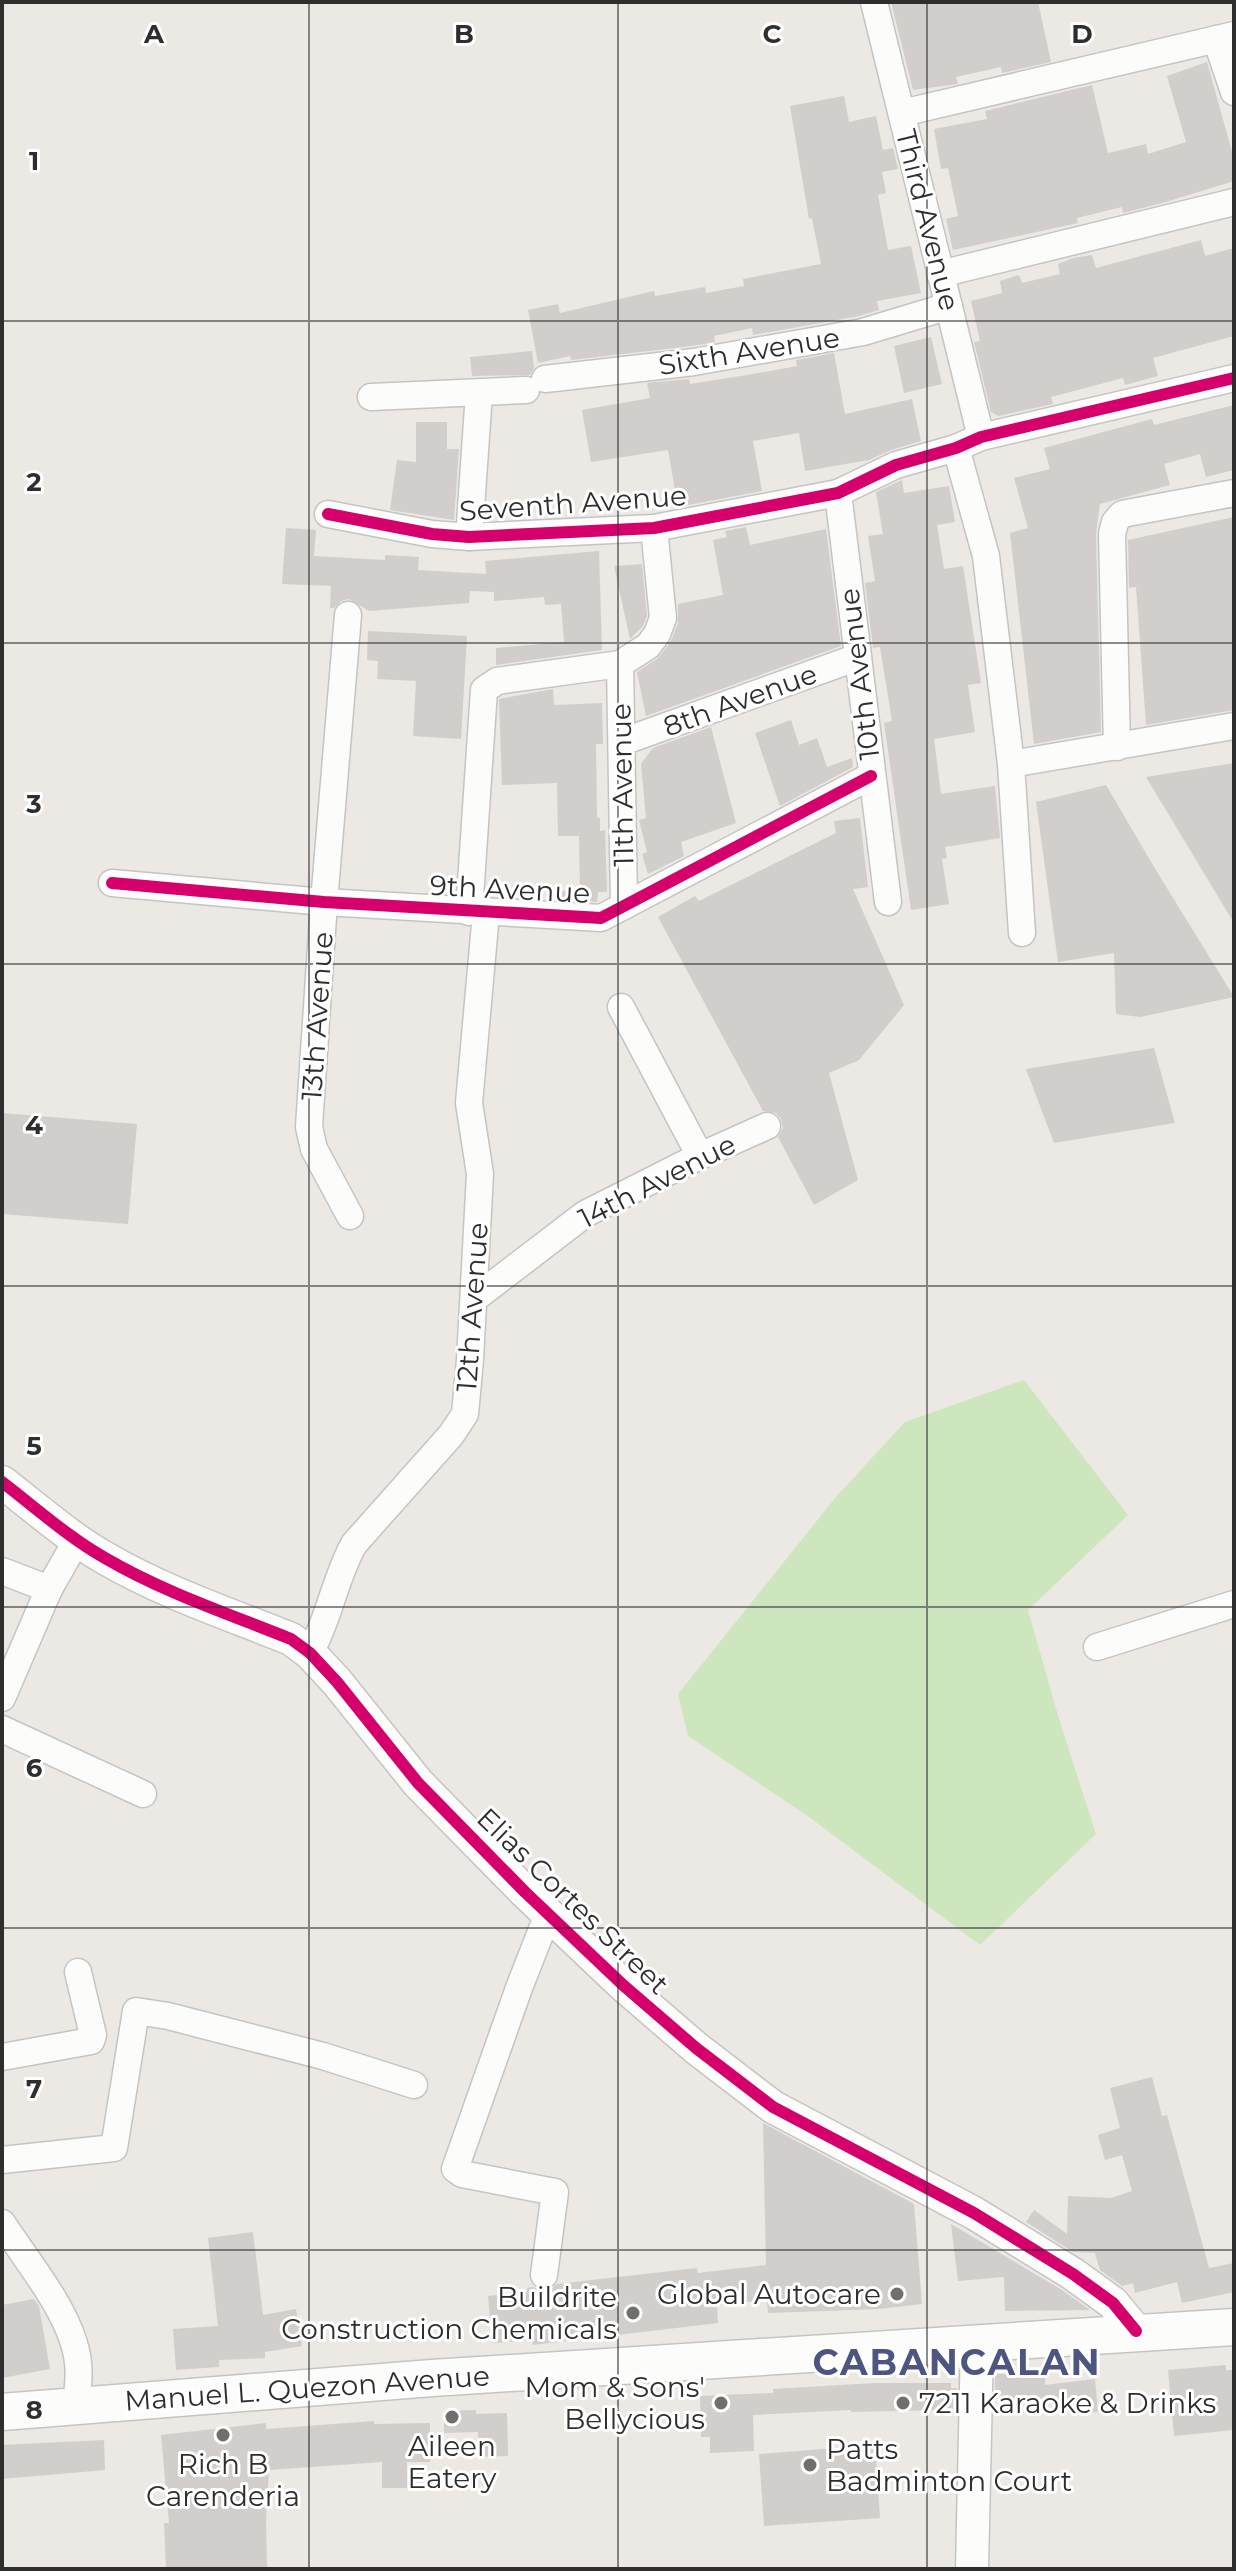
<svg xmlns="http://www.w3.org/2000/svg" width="1236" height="2571" font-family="Montserrat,sans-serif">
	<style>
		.green { fill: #cee6be }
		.building { fill: #d1cecb }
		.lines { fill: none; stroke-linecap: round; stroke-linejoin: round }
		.minor-casing { stroke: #c5c4c5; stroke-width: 29 }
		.tertiary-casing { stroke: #c5c4c5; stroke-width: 35 }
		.secondary-casing { stroke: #c5c4c5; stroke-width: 39 }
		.minor { stroke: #fcfcfb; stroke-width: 26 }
		.tertiary { stroke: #fcfcfb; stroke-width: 32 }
		.secondary { stroke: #fcfcfb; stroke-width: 36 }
		.cycleway-casing { stroke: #fff; stroke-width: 17 }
		.cycleway { stroke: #d6006c; stroke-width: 12 }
		.grid { fill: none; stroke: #2e2e2e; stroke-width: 2; stroke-opacity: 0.55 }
		.poi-dot { fill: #706f6e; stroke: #fff; stroke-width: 3 }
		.labels { text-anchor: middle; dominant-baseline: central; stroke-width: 6; stroke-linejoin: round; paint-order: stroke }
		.street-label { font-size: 28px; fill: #2e2e2e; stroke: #fff }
		.poi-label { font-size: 28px; fill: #2e2e2e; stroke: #fff; text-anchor: end }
		.district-label { font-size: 36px; font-weight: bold; letter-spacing: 2px; fill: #4d5680; stroke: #fff }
		.grid-label { font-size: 26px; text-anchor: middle; font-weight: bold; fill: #2e2e2e; stroke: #fff; stroke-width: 6; stroke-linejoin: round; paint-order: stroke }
	</style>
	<rect width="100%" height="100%" fill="#ece8e4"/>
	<!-- green -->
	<path class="green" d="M1024 1380 1128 1515 1028 1610 1059 1719 1096 1834 980 1945 809 1817 688 1736 678 1694 835 1498 905 1422Z"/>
	<!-- building -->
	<g class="building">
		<path d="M891 2H1038L1051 62 1002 73 1001 67 956 77 958 84 913 90Z"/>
		<path d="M1207 62 1234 159V181L1166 202 1123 213 1122 207 1077 218 1078 223 953 250 946 219 958 216 948 168 941 169 934 129 987 119 985 111 1092 85 1108 153 1146 144 1148 154 1186 142 1167 76Z"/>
		<path d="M844 96 849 122 876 116 883 150 893 148 898 169 882 172 886 193 878 195 888 250 911 246 921 293 877 301 879 310 859 316 753 335 752 328 714 336 715 342 692 346 571 360 570 356 538 363 528 310 558 304 560 313 654 291 655 296 705 287 706 293 744 286 743 279 821 264 812 218 809 219 790 106Z"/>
		<path d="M1201 240 1205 256 1234 248V336L1153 358 1158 376 1125 385 1123 378 1051 397 1053 404 998 416 991 412 974 342 980 341 971 301 1002 293 1000 281 1019 275 1022 283 1060 274 1058 264 1073 258 1092 255 1096 268Z"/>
		<path d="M931 337 942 384 904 393 894 346Z"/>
		<path d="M532 351 534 368 530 375 472 376 470 357Z"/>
		<path d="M834 353 845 414 912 399 921 441 891 450 869 460 805 471 799 433 753 441 762 491 678 507 668 450 591 462 582 410 650 398 647 383 689 379 690 384 759 373 797 366 796 360Z"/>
		<path d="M1234 405V470L1206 477 1200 454 1164 464 1170 485 1100 504 1096 534 1101 732 1034 744 1010 533 1028 528 1014 478 1050 469 1044 448 1152 419 1154 425Z"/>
		<path d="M416 422H447V449H459L454 520 390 510 397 460 416 462Z"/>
		<path d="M902 480 904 493 949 486 955 522 937 525 944 569 963 566 981 683 968 685 975 732 934 739 941 794 995 786 1000 838 945 847 947 858 942 859 949 904 911 910 884 723 892 721 880 647 873 648 865 583 875 581 868 536 883 534 876 492Z"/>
		<path d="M1234 517V710L1146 725 1136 587 1129 588 1128 540Z"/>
		<path d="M746 527 750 545 826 529 841 646 646 716 637 672 657 659 670 643 678 623V604L723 595 713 540 727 537 725 531Z"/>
		<path d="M286 528 316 530 314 556 385 560V555L419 557 418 570 486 574 485 561 599 551 602 650 496 665V648L564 642 561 604 545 605 544 597 494 601V592L470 591 469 603 369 611 349 599 341 601 334 608H330L331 586 282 584Z"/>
		<path d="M642 564 647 616 643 626 630 639 614 566Z"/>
		<path d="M368 631 467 636 461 739 413 736 416 681 377 679 378 661 367 660Z"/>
		<path d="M553 689 554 705 602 703 603 744H596L597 818H600V831L605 830 607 892H598L597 902 555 899V891H580L579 836H558L557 783 502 785 499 699Z"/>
		<path d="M791 720 799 745 817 738 827 767 852 758 853 767 780 806 755 733Z"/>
		<path d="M711 727 736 823 681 842 684 856 648 874 642 854 647 852 639 820 646 818 641 764 653 748Z"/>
		<path d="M1234 763V923L1146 777Z"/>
		<path d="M1106 785 1154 867 1234 997 1140 1017 1116 1014 1114 953 1058 962 1036 802Z"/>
		<path d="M860 818 868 887 853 889 904 1005 859 1060 829 1073 858 1180 814 1205 778 1137 783 1128 781 1119 776 1113 763 1111 658 917 695 896 699 901 836 833 834 821Z"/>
		<path d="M1154 1048 1175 1123 1054 1143 1026 1069Z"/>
		<path d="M2 1113 137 1124 128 1224 2 1214Z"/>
		<path d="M1152 2077 1162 2116 1167 2115 1209 2268 1234 2263V2292L1182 2303 1177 2282 1135 2293 1133 2283 1122 2286 1100 2270 1095 2253 1073 2252 1026 2222 1034 2210 1067 2234 1068 2196 1111 2198 1132 2191 1122 2155 1105 2160 1098 2135 1120 2128 1110 2088Z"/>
		<path d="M763 2123 914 2204 922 2304 879 2309 768 2313 767 2300 717 2305 718 2323 533 2345 532 2340 492 2343 488 2296 527 2292V2288L533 2287 543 2291 551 2289 557 2284 697 2268 698 2273 766 2265Z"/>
		<path d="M951 2224 1062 2290 1090 2310 1005 2311 1004 2277 958 2281Z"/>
		<path d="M253 2232 263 2315 296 2309 302 2346 265 2352V2358L219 2360V2367L176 2370 173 2329 218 2326 208 2238Z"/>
		<path d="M34 2299 39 2306 50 2369 2 2378V2305Z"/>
		<path d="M1226 2365V2370H1234V2430L1174 2436 1168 2370Z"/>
		<path d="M995 2374H1045V2385L1095 2379 1098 2412 1070 2415 1068 2400 995 2399Z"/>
		<path d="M875 2383H951V2388H957L956 2412H939V2410L851 2412V2410L753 2415 754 2451 710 2453V2437H701L700 2396 773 2393V2389Z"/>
		<path d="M476 2410V2414L507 2413 508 2456 478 2457V2432L444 2433V2411Z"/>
		<path d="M374 2421V2424L430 2423V2462H407V2488H382V2462L269 2470 266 2520 267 2566 265 2569H166L164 2523H169L161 2435 266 2423V2429Z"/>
		<path d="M104 2440 105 2470 2 2479V2445Z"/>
		<path d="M875 2445 880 2518 764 2526 759 2454Z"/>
	</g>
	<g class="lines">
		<defs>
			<g id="minor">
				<path d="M874 2 981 437"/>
				<path d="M1216 39 1234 92"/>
				<path d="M902 113 1234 35"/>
				<path d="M940 274 1234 202"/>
				<path d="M545 379 694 362 863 332 949 306"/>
				<path d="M371 397 526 390"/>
				<path d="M956 448 986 556 1011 764 1022 933"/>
				<path d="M838 493 888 902"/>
				<path d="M328 514 432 534 469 537 654 528 838 493 896 465 956 448 981 437 1234 378"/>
				<path d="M469 537 479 393"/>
				<path d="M348 615 324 902 309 1127 314 1149 350 1216"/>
				<path d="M620 664 624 906"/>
				<path d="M622 742 858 657"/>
				<path d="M1117 747 1112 534 1115 522 1122 514 1234 493"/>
				<path d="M1011 764 1234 726"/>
				<path d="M112 883 324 902 601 918 871 776"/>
				<path d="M469 912 484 690 497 681 620 664 648 646 657 634 663 618 654 528"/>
				<path d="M621 1007 700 1156"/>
				<path d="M474 1299 585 1214 700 1156 767 1126"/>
				<path d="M2 1571 49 1589"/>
				<path d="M1097 1647 1234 1604"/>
				<path d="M310 1653C329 1619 335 1578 354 1544L451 1435 465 1414 470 1360 480 1174 469 1103 486 913"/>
				<path d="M2 1698 49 1589 77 1540"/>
				<path d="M2 1729 143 1794"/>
				<path d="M2 2057 91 2041 93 2035 78 1972"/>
				<path d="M2 2160 114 2148 136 2011 168 2016 323 2056 414 2085"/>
				<path d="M2 2223C27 2261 74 2317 78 2363 80 2377 77 2393 76 2407"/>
				<path d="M544 2275 555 2192 462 2174 455 2169 519 1988 548 1914"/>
			</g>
			<g id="tertiary">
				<path d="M2 1482C36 1508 68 1537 105 1558 163 1592 229 1614 291 1639L310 1653 337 1682 418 1783 525 1892 623 1985 696 2048 773 2107 974 2213 1073 2274 1113 2303 1136 2331"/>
				<path d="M972 2569 977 2344"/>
			</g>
			<path id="secondary" d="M2 2412 432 2378 1234 2327"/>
		</defs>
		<!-- minor casing -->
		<use href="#minor" class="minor-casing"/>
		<!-- tertiary casing -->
		<use href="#tertiary" class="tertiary-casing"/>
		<!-- secondary casing -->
		<use href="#secondary" class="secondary-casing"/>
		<!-- minor -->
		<use href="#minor" class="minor"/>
		<!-- tertiary -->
		<use href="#tertiary" class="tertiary"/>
		<!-- secondary -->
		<use href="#secondary" class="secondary"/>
		<defs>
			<g id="cycleway">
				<path d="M328 514 432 534 469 537 654 528 838 493 896 465 956 448 981 437 1234 378"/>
				<path d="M112 883 324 902 601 918 871 776"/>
				<path d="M2 1482C36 1508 68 1537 105 1558 163 1592 229 1614 291 1639L310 1653 337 1682 418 1783 525 1892 623 1985 696 2048 773 2107 974 2213 1073 2274 1113 2303 1136 2331"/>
			</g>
		</defs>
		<!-- cycleway casing -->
		<use href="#cycleway" class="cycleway-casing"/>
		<!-- cycleway -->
		<use href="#cycleway" class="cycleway"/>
	</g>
	<!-- grid -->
	<path class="grid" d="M309 2V2569M618 2V2569M927 2V2569M2 321H1234M2 643H1234M2 964H1234M2 1286H1234M2 1607H1234M2 1928H1234M2 2250H1234"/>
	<!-- markers -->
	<g class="poi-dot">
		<circle cx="897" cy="2294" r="8"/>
		<circle cx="633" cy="2313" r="8"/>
		<circle cx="721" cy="2403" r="8"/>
		<circle cx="903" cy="2403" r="8"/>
		<circle cx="452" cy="2417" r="8"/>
		<circle cx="223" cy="2435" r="8"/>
		<circle cx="810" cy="2465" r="8"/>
	</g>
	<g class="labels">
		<!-- street labels -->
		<g class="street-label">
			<text transform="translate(928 220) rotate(76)">Third Avenue</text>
			<text transform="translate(749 351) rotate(-9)">Sixth Avenue</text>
			<text transform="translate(573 503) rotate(-4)">Seventh Avenue</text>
			<text transform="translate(859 674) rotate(-97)">10th Avenue</text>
			<text transform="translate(740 700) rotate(-20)">8th Avenue</text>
			<text transform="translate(622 785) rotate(-91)">11th Avenue</text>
			<text transform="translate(510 889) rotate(3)">9th Avenue</text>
			<text transform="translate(317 1016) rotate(-86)">13th Avenue</text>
			<text transform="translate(657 1181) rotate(-27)">14th Avenue</text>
			<text transform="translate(472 1307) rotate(-86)">12th Avenue</text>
			<text transform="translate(573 1901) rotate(44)">Elias Cortes Street</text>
			<text transform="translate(307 2388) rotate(-4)">Manuel L. Quezon Avenue</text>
		</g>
		<!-- poi labels -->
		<g class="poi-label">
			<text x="881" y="2294">Global Autocare</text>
			<text x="617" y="2297">Buildrite<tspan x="617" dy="32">Construction Chemicals</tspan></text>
			<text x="705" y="2387">Mom &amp; Sons'<tspan x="705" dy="32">Bellycious</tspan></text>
			<text x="919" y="2403" text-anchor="start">7211 Karaoke &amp; Drinks</text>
			<text x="452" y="2446" text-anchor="middle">Aileen<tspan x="452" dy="32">Eatery</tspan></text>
			<text x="826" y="2449" text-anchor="start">Patts<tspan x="826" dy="32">Badminton Court</tspan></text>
			<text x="223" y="2464" text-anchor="middle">Rich B<tspan x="223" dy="32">Carenderia</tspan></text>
		</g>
		<!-- district labels -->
		<g class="district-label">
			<text x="957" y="2362">CABANCALAN</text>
		</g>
	</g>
	<g class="grid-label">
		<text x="154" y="43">A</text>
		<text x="464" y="43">B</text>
		<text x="772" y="43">C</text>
		<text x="1082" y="43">D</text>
		<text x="34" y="170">1</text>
		<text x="34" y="491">2</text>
		<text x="34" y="813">3</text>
		<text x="34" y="1134">4</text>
		<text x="34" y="1455">5</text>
		<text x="34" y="1777">6</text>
		<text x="34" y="2098">7</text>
		<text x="34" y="2419">8</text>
	</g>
	<!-- border -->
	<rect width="1236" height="2571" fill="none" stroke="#2e2e2e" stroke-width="8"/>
</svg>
